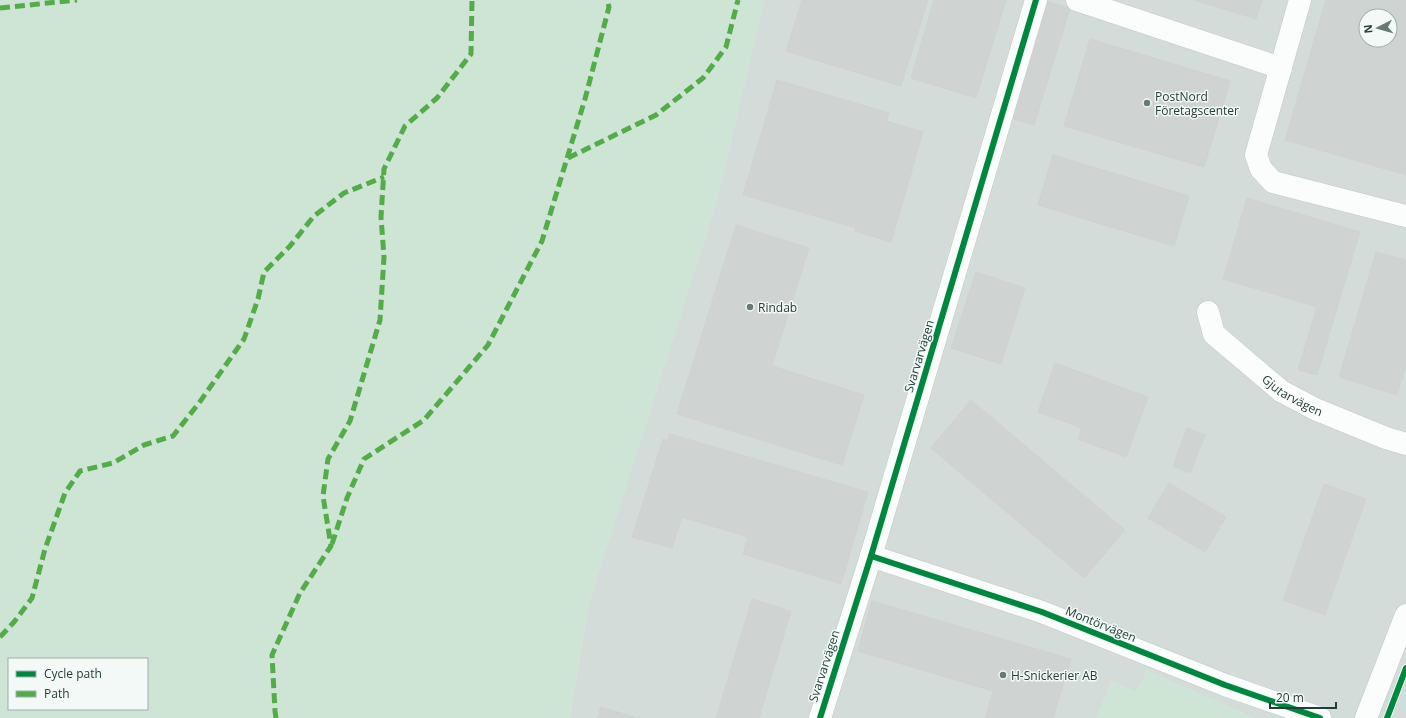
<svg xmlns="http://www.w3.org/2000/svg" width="1406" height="718" font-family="'Open Sans',sans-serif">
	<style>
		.built { fill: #d3dcd8; fill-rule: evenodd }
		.green { fill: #cee4d5; fill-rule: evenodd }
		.building { fill: #cfd4d2; stroke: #ced3d1; fill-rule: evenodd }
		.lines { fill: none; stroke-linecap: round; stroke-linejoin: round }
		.minor-casing { stroke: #c2c8c5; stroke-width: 23 }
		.minor { stroke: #fbfcfc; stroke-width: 22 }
		.quiet { stroke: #53ad46; stroke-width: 5; stroke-dasharray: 10 5; stroke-linecap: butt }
		.cycleway-casing { stroke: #f3f9f6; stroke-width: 8 }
		.cycleway { stroke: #00873e; stroke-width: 6 }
		.poi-dot { fill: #677b76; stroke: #f3f9f6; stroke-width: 1.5 }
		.labels { text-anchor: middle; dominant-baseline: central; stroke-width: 3; stroke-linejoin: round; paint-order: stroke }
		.poi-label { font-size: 12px; fill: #233e38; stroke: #f3f9f6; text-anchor: start }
		.street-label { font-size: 12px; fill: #233e38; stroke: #f3f9f6 }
	</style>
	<rect width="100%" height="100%" fill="#e5ebe8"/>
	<!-- built -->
	<path class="built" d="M764 0H1406V718H1254L1147 671 1136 692 1111 681 1097 718H570L589 602 717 200ZM1366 16H1390V40H1366Z"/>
	<!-- green -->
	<g class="green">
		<path d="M0 0H764L717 200 589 602 570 718H0ZM9 659H147V709H9Z"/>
		<path d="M1147 671 1254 718H1097L1111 681 1136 691Z"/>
	</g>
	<!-- building -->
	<g class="building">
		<path d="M802 0H928L901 86 786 51Z"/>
		<path d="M934 0H1006L976 98 911 78Z"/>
		<path d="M1194 0H1262L1256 19Z"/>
		<path d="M1326 0H1406V175L1285 140ZM1366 16H1390V40H1366Z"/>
		<path d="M1048 2 1070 8 1034 125 1013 119Z"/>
		<path d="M1090 39 1230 81 1204 167 1064 126Z"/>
		<path d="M777 80 889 113 886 121 923 132 891 242 855 231 856 228 743 195Z"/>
		<path d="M1053 155 1189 196 1174 246 1038 205Z"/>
		<path d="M1247 198 1360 232 1317 375 1298 370 1317 307 1223 279Z"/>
		<path d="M736 225 809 248 772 366 864 395 842 465 677 414Z"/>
		<path d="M1376 252 1406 260V365L1397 395 1339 377Z"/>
		<path d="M976 272 1025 288 1001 364 951 348Z"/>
		<path d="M1055 363 1148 397 1126 457 1078 439 1082 428 1038 412Z"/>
		<path d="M971 400 1125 530 1084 578 931 448Z"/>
		<path d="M1187 428 1205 435 1190 473 1173 466Z"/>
		<path d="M670 434 868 492 841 584 743 554 748 537 682 517 672 548 632 537 663 439 667 441Z"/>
		<path d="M1169 483 1226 517 1205 552 1148 518Z"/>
		<path d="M1324 484 1366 499 1325 615 1283 600Z"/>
		<path d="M752 599 791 611 759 718H716Z"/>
		<path d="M872 601 1071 659 1053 718H985L993 691 858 651Z"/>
		<path d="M601 707 638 718H597Z"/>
	</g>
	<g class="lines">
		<defs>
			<g id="minor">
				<path d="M1077 0 1281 68"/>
				<path d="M1300 0 1256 155 1261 169 1273 182 1406 216"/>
				<path id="s1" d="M1208 312 1214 334 1281 391 1315 409 1386 438 1406 444"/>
				<path d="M871 556 1042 612 1225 685 1320 718"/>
				<path d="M820 718 871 556 1036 0"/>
				<path d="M1366 718 1406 615"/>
			</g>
		</defs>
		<!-- minor casing -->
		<use href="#minor" class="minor-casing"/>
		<!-- minor -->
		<use href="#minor" class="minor"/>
		<!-- quiet -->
		<g class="quiet">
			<path d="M0 8 77 0"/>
			<path d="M568 158 656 115 703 78 726 47 738 0"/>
			<path d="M332 544 347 498 364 459 424 420 488 345 542 241 585 99 609 7 607 0"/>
			<path d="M0 637 14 622 32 598 45 549 65 493 80 471 113 463 144 445 173 436 199 403 244 339 258 299 264 272 290 246 314 216 344 193 384 177"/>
			<path d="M276 718 275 711 272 655 300 593 331 546 323 496 328 459 350 421 380 320 384 257 381 217 384 169 405 126 437 98 471 54 472 0"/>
		</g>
		<defs>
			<g id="cycleway">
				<path d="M871 556 1042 612 1225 685 1320 718"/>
				<path d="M820 718 871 556 1036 0"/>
				<path d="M1387 718 1406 668"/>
			</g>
		</defs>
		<!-- cycleway casing -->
		<use href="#cycleway" class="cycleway-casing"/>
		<!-- cycleway -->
		<use href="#cycleway" class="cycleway"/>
	</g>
	<!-- markers -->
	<g class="poi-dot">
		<circle cx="1147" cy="103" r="4"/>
		<circle cx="750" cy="307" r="4"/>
		<circle cx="1003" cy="675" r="4"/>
	</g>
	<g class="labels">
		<!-- poi labels -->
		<g class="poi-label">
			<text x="1155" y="96">PostNord<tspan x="1155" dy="14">Företagscenter</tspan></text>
			<text x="758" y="307">Rindab</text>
			<text x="1011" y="675">H-Snickerier AB</text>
		</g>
		<!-- street labels -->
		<g class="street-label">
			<text transform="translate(919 356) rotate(-73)">Svarvarvägen</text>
			<text stroke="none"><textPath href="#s1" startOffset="123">Gjutarvägen</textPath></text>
			<text transform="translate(1101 624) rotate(22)">Montörvägen</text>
			<text transform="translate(824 666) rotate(-72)">Svarvarvägen</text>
		</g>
	</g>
	<!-- legend -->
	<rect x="8" y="658" width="140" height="52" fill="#f3f9f6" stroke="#a0aeaa"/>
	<rect x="16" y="671" width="20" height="6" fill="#00873e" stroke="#a0aeaa"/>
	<text x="44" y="678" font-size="12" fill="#233e38">Cycle path</text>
	<rect x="16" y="691" width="20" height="6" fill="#53ad46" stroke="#a0aeaa"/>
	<text x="44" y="698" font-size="12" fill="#233e38">Path</text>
	<!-- north arrow -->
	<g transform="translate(1378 28) rotate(264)"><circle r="19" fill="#f3f9f6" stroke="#a0aeaa"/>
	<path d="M0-3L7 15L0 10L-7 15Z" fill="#677b76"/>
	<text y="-6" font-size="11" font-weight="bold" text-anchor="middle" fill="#233e38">N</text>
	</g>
	<!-- scale -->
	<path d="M1270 702v6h66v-6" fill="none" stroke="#233e38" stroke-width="2"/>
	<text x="1276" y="702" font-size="12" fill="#233e38" stroke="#f3f9f6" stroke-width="3" paint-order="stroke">20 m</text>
</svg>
